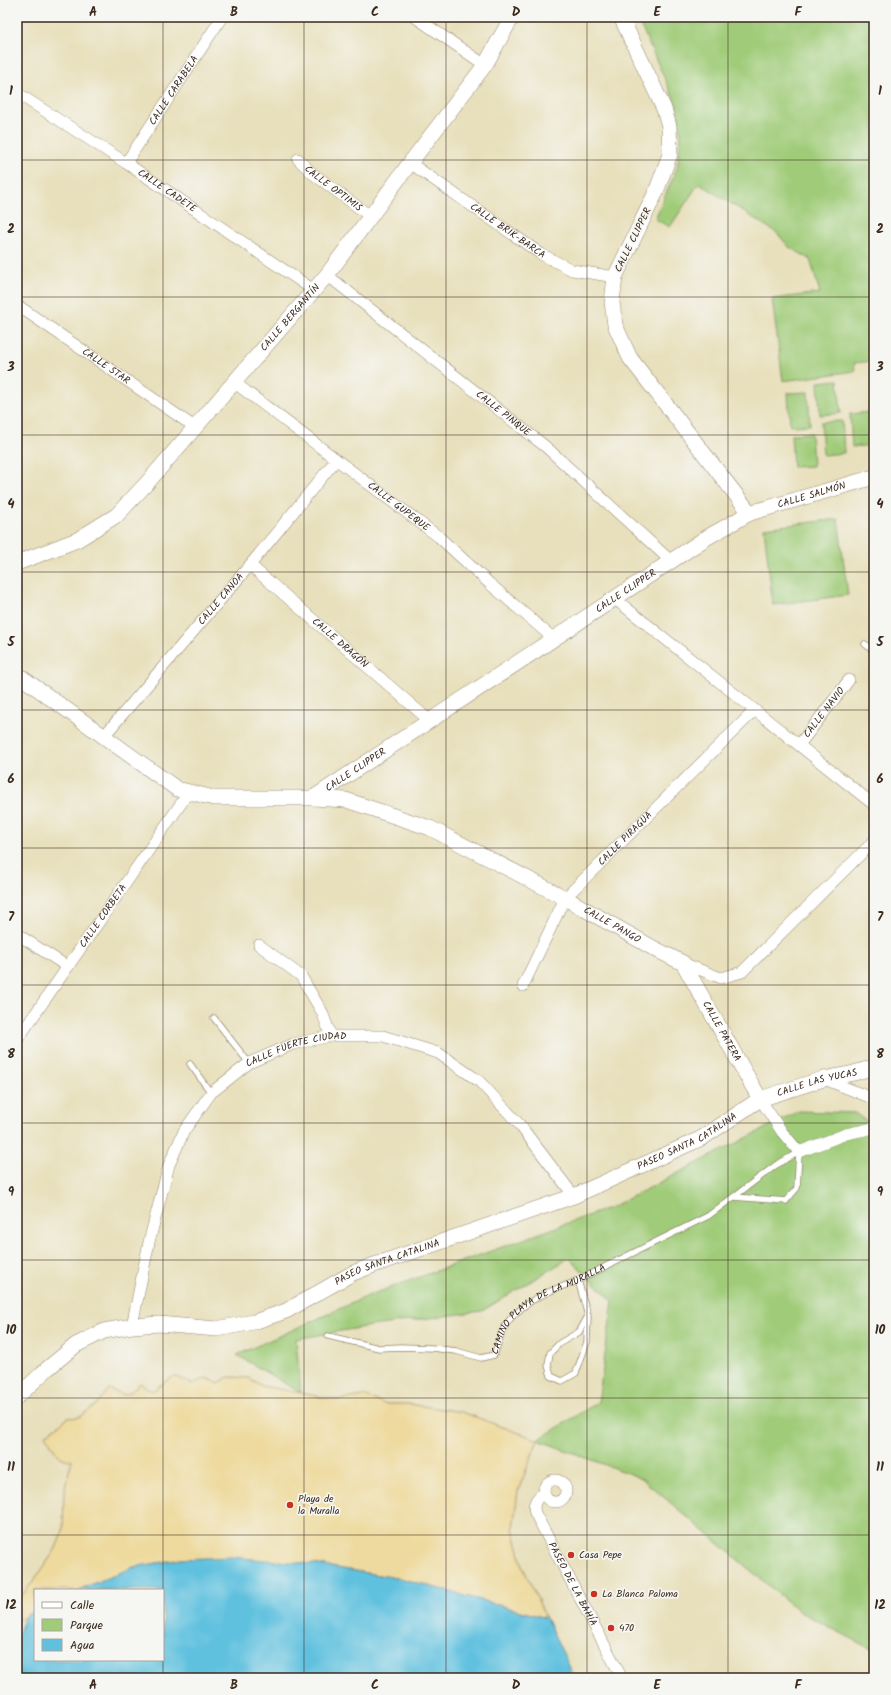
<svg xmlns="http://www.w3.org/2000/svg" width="891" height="1695" font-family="Kalam,sans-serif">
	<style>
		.green { fill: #a0cc79; stroke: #6e7b4c }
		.sand { fill: #eeda9e; stroke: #94825e }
		.water { fill: #60c1df; stroke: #4e767e }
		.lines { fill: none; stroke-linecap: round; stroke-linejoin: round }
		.lane-casing { stroke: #92856d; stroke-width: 7 }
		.street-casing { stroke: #92856d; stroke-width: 12 }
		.secondary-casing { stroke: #92856d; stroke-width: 16 }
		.lane { stroke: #fff; stroke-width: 5.5 }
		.street { stroke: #fff; stroke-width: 11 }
		.secondary { stroke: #fff; stroke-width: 15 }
		.grid { fill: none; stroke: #3b2a1e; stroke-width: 1; stroke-opacity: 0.55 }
		.poi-dot { fill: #c8321e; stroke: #f6f6f2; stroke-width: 1.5 }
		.labels { text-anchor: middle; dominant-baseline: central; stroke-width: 3.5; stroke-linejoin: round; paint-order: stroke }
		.street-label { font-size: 10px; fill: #3b2a1e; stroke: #f6f6f2 }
		.poi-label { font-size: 10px; fill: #3b2a1e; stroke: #f6f6f2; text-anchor: start }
		.neatline { fill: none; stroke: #3b2a1e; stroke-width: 1.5 }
		.grid-label { font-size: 13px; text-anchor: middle; font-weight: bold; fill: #3b2a1e }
	</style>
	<rect width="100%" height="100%" fill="#f6f6f2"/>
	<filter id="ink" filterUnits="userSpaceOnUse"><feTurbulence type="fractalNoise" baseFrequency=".025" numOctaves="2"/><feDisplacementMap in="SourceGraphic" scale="8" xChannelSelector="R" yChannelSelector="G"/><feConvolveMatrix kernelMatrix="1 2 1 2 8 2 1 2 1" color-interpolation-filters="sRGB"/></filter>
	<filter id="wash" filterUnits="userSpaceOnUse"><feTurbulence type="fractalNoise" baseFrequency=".012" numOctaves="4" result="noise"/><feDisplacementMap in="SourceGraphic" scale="16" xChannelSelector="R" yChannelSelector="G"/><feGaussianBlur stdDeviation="0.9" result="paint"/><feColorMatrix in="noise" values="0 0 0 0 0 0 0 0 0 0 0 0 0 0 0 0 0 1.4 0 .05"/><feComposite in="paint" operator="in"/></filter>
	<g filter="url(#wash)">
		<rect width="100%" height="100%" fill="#e8e0bc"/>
		<!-- green -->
		<g class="green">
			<path d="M637 17H874V361L854 363 855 371 783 381 772 299 820 293 810 259 789 247 777 233 699 183 670 227 655 219 677 168 681 137 677 106Z"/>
			<path d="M838 380 841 413 820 415 818 382Z"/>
			<path d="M808 392 810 425 790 426 788 393Z"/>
			<path d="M870 412 873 445 852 447 850 414Z"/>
			<path d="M842 421 844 453 823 455 821 422Z"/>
			<path d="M811 433 813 466 793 467 791 434Z"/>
			<path d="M838 519 848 595 773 605 764 528Z"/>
			<path d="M799 1111 855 1113 874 1127V1650L800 1612 641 1478 538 1440 598 1402 613 1301 569 1258 482 1311 364 1327 296 1339 301 1393 237 1355 370 1295 612 1207Z"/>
		</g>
		<!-- sand -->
		<path class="sand" d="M174 1376 192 1384 206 1378 219 1383 228 1377 249 1378 262 1386 338 1400 364 1396 385 1404H409L462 1412 538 1440 518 1491 513 1528 523 1567 546 1618 403 1579 313 1564 181 1559 134 1567 78 1590H35V1611L17 1621V1602L43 1568 55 1550 63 1531 64 1491 72 1460C56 1460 54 1447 45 1435L68 1418 79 1417 95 1406 109 1389 124 1395 131 1392 140 1383 152 1391Z"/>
		<!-- water -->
		<path class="water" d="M231 1557 313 1564 403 1579 546 1618 575 1678H17V1637L25 1616 35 1611V1660H163V1590H78L134 1567 181 1559Z"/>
	</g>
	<g filter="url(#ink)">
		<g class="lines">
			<defs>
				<g id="lane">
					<path d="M865 644 874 651"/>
					<path d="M214 1018 249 1063"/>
					<path d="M190 1064 211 1093"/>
					<path d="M734 1197 786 1201 797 1188 799 1152"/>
					<path d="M578 1280 588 1316 587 1342 576 1373 562 1381 551 1376 548 1365 550 1353 560 1343 579 1332 588 1316"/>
					<path id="s1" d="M328 1336 379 1348 401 1347 432 1348 456 1351 481 1358 494 1355C498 1346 500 1334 505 1326 520 1303 547 1291 572 1283L708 1216 776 1165 799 1152"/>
				</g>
				<g id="street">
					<path d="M415 17 485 65"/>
					<path id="s2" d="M17 93 126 163 315 291"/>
					<path id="s3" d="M298 159 312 173 370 216"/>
					<path id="s4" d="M126 163 222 17"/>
					<path id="s5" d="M410 163 541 254 572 270 615 277"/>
					<path id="s6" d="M327 275 546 447 672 562"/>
					<path id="s7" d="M17 305 196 428"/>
					<path id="s8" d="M235 383 439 537 490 584 554 639"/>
					<path id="s9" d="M250 565 430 721"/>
					<path d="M615 599 873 804 874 806"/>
					<path id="s10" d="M104 736 250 565 336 460"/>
					<path id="s11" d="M799 745 849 680"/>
					<path d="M17 934 68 967"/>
					<path d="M259 945 301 976 322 1012 331 1036"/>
					<path d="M683 963 721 978 742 972 874 841"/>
					<path id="s12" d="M523 986 565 898 755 710"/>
					<path id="s13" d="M17 1040 189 792"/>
					<path d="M824 1079 874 1099"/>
					<path d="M760 1099 782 1132 799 1152 846 1134 874 1128"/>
					<path id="s14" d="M132 1326 149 1242 169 1165 184 1131 211 1093 249 1063 293 1044 331 1036H383L438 1053 479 1081 519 1124 574 1196"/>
					<circle cx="555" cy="1491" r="11"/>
					<path id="s15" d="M544 1492C537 1498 532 1503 535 1513L622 1678"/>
				</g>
				<g id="secondary">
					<path d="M621 17 664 109 669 126 670 154 656 192 615 277 612 302 615 325 630 358 750 513"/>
					<path id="s16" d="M17 563 77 540 117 515 147 483 327 275 410 163 485 65 512 17"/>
					<path id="s17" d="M17 674 177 789 214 798H313L346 800 430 828 565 898 655 949 683 963 760 1099"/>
					<path id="s18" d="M313 798 706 538 750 513 874 477"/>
					<path id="s19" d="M17 1397 47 1369 76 1345 104 1331 132 1326 159 1324 216 1329 254 1322 286 1311 353 1273 374 1265 574 1196 702 1138 760 1099 823 1079 854 1073 874 1067"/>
				</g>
			</defs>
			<!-- lane casing -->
			<use href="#lane" class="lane-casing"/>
			<!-- street casing -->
			<use href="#street" class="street-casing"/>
			<!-- secondary casing -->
			<use href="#secondary" class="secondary-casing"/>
			<!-- lane -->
			<use href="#lane" class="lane"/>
			<!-- street -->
			<use href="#street" class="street"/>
			<!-- secondary -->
			<use href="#secondary" class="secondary"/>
		</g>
	</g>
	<!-- grid -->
	<path class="grid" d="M163 17V1678M304 17V1678M446 17V1678M587 17V1678M728 17V1678M17 160H874M17 297H874M17 435H874M17 572H874M17 710H874M17 848H874M17 985H874M17 1123H874M17 1260H874M17 1398H874M17 1535H874"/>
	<!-- markers -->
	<g class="poi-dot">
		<circle cx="290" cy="1505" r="4"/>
		<circle cx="571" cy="1555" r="4"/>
		<circle cx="594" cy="1594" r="4"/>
		<circle cx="611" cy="1628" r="4"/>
	</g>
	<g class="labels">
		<!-- street labels -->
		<g class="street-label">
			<text stroke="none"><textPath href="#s4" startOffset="87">CALLE CARABELA</textPath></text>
			<text stroke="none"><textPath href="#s3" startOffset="46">CALLE OPTIMIS</textPath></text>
			<text stroke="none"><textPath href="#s2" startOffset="179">CALLE CADETE</textPath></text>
			<text stroke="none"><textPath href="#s5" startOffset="119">CALLE BRIK-BARCA</textPath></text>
			<text transform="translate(633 240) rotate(-64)">CALLE CLIPPER</text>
			<text stroke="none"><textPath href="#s16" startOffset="374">CALLE BERGANTÍN</textPath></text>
			<text stroke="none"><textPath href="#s7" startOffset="108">CALLE STAR</textPath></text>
			<text stroke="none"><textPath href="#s6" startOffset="224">CALLE PINQUE</textPath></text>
			<text stroke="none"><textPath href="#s18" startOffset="586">CALLE SALMÓN</textPath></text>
			<text stroke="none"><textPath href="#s8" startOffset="205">CALLE GUPEQUE</textPath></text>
			<text stroke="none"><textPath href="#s18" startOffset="375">CALLE CLIPPER</textPath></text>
			<text stroke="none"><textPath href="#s10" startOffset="180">CALLE CANOA</textPath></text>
			<text stroke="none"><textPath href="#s9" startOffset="119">CALLE DRAGÓN</textPath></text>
			<text stroke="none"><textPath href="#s11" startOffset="41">CALLE NAVIO</textPath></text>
			<text stroke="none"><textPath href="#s18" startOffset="51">CALLE CLIPPER</textPath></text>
			<text stroke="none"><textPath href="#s12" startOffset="182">CALLE PIRAGUA</textPath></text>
			<text stroke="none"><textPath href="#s13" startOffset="151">CALLE CORBETA</textPath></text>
			<text stroke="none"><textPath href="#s17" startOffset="662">CALLE PANGO</textPath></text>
			<text stroke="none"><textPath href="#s17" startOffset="821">CALLE PATERA</textPath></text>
			<text stroke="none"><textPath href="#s14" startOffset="347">CALLE FUERTE CIUDAD</textPath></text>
			<text stroke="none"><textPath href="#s19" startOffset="876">CALLE LAS YUCAS</textPath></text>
			<text stroke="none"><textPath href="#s19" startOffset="732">PASEO SANTA CATALINA</textPath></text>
			<text stroke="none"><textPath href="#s19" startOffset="408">PASEO SANTA CATALINA</textPath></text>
			<text stroke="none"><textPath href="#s1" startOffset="244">CAMINO PLAYA DE LA MURALLA</textPath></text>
			<text stroke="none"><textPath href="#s15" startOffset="105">PASEO DE LA BAHÍA</textPath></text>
		</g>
		<!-- poi labels -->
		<g class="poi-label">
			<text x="298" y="1499">Playa de<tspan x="298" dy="12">la Muralla</tspan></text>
			<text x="579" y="1555">Casa Pepe</text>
			<text x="602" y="1594">La Blanca Paloma</text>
			<text x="619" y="1628">470</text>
		</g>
	</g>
	<!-- margin -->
	<rect width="891" height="1695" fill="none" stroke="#f6f6f2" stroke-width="44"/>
	<!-- legend -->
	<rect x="34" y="1589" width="130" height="72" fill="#f6f6f2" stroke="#aba49d"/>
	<rect x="42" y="1602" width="20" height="6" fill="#ffffff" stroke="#aba49d"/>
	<text x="70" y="1609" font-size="12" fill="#3b2a1e">Calle</text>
	<rect x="42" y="1619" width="20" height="12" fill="#a0cc79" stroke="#aba49d"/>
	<text x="70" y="1629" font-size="12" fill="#3b2a1e">Parque</text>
	<rect x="42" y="1639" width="20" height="12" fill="#60c1df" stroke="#aba49d"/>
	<text x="70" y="1649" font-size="12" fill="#3b2a1e">Agua</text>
	<rect x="22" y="22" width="847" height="1651" class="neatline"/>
	<g class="grid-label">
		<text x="93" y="16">A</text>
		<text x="234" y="16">B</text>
		<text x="375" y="16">C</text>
		<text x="516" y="16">D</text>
		<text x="657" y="16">E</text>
		<text x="798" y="16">F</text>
		<text x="11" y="95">1</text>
		<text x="880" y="95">1</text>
		<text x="11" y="233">2</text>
		<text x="880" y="233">2</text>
		<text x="11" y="371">3</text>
		<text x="880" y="371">3</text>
		<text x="11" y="508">4</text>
		<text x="880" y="508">4</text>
		<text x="11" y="646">5</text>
		<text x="880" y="646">5</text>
		<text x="11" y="783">6</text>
		<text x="880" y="783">6</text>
		<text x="11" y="921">7</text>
		<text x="880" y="921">7</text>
		<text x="11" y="1058">8</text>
		<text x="880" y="1058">8</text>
		<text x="11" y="1196">9</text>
		<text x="880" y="1196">9</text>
		<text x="11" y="1334">10</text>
		<text x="880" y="1334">10</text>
		<text x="11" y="1471">11</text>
		<text x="880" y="1471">11</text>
		<text x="11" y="1609">12</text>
		<text x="880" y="1609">12</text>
		<text x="93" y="1689">A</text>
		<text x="234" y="1689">B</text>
		<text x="375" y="1689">C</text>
		<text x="516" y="1689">D</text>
		<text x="657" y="1689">E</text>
		<text x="798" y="1689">F</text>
	</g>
</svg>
